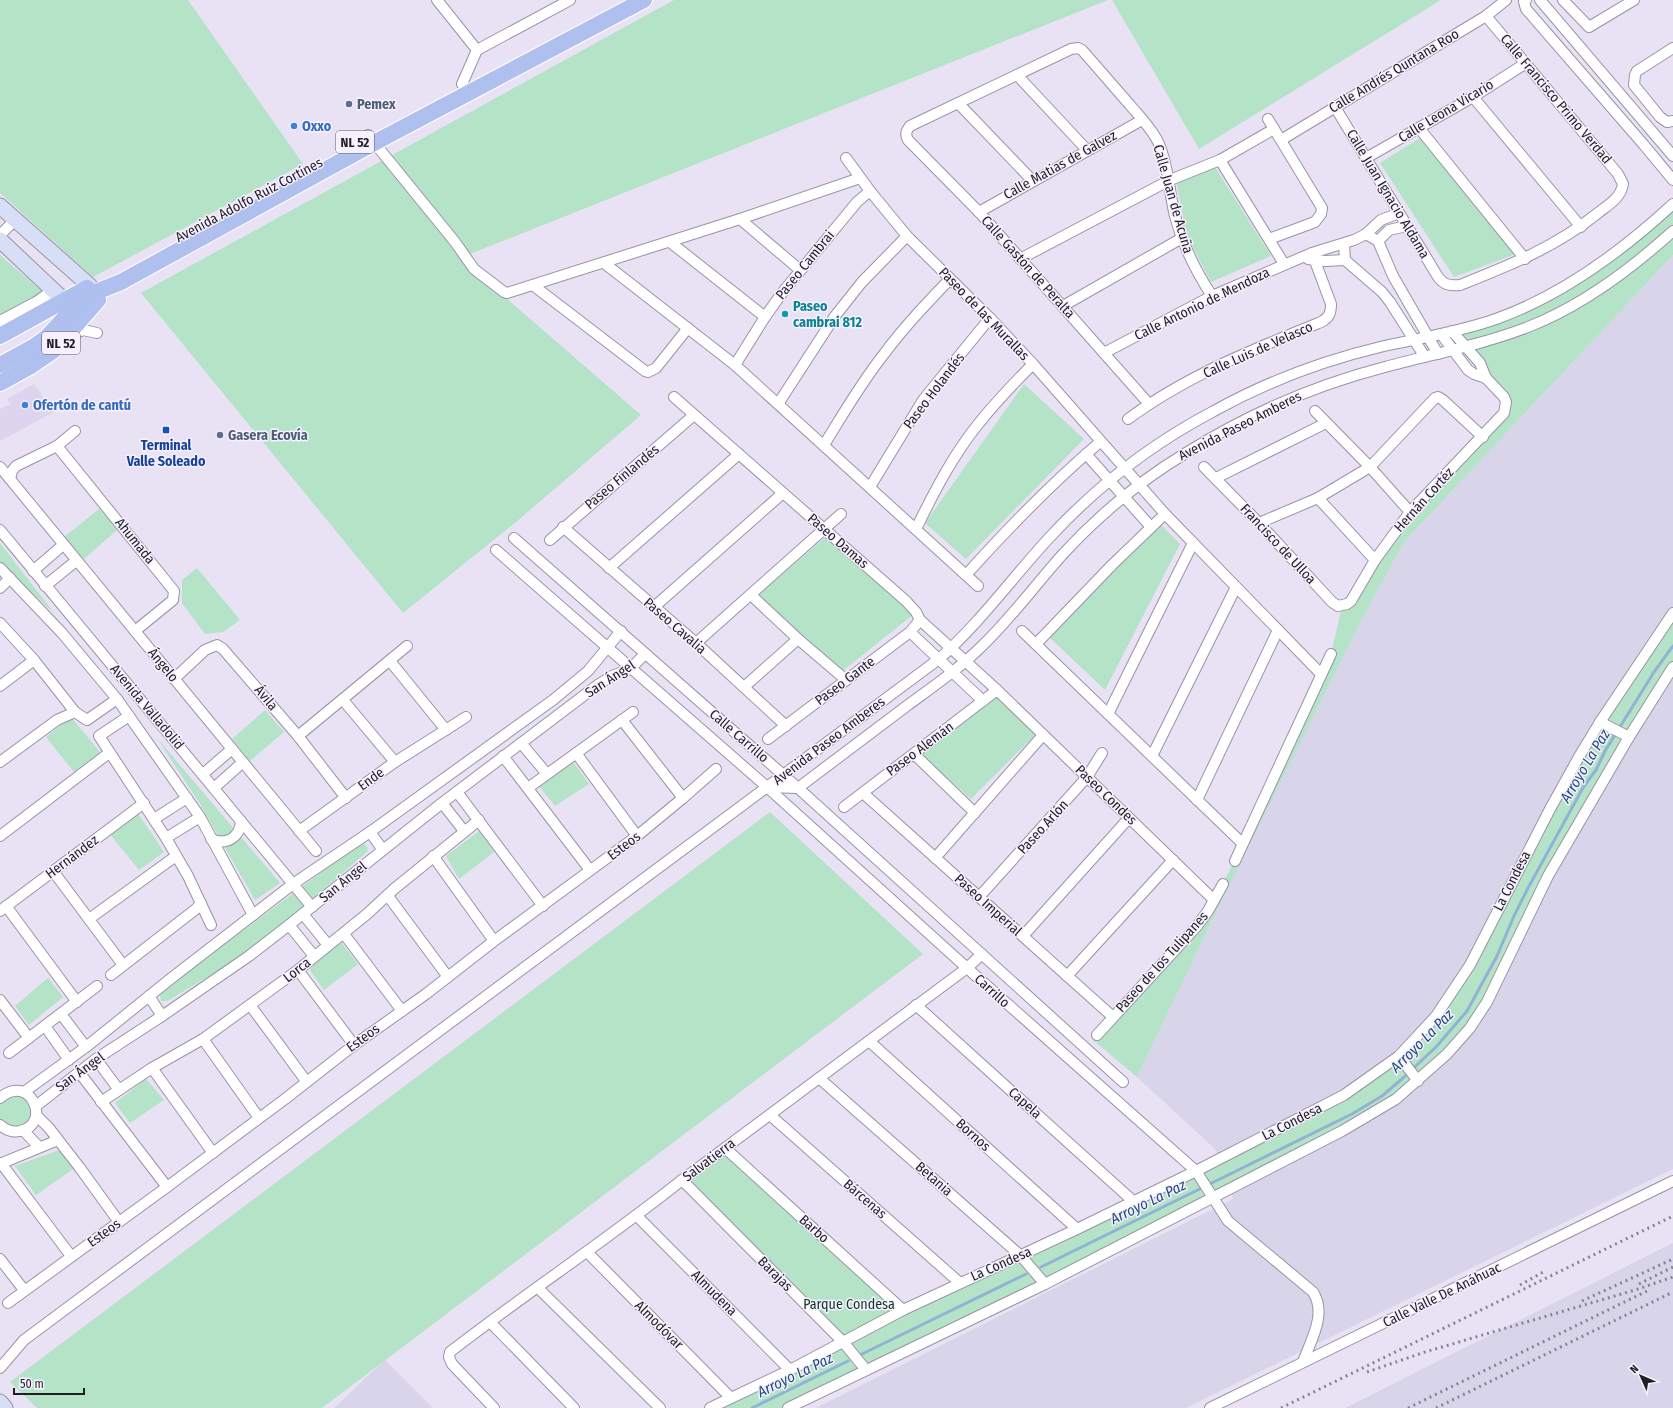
<svg xmlns="http://www.w3.org/2000/svg" width="1673" height="1408" font-family="'Fira Sans Condensed',sans-serif">
	<style>
		.built { fill: #ded4ee }
		.industrial { fill: #d8d4ea }
		.green { fill: #b4e3c8 }
		.lines { fill: none; stroke-linecap: round; stroke-linejoin: round }
		.stream { stroke: #92b2d5; stroke-width: 3 }
		.street-casing { stroke: #9993a4; stroke-width: 12 }
		.secondary-casing { stroke: #9993a4; stroke-width: 17 }
		.primary-casing { stroke: #fff; stroke-width: 18 }
		.street { stroke: #fff; stroke-width: 10 }
		.secondary { stroke: #d7dff7; stroke-width: 15 }
		.primary { stroke: #afbfee; stroke-width: 16 }
		.rail { stroke: #898491; stroke-width: 3; stroke-dasharray: 2 4; stroke-linecap: butt }
		.service-dot { fill: #5c6f8a; stroke: #f6f0ff; stroke-width: 1.5 }
		.shop-dot { fill: #3f7fe0; stroke: #f6f0ff; stroke-width: 1.5 }
		.culture-dot { fill: #0f9aa8; stroke: #f6f0ff; stroke-width: 1.5 }
		.transit-dot { fill: #1a4fb4; stroke: #f6f0ff; stroke-width: 1.5 }
		.labels { text-anchor: middle; dominant-baseline: central; stroke-width: 3; stroke-linejoin: round; paint-order: stroke }
		.shield { fill: #f6f0ff; stroke: #615e66; stroke-width: 1 }
		.shield-label { font-size: 13px; font-weight: bold; fill: #211f25 }
		.street-label { font-size: 14px; fill: #211f25; stroke: #f6f0ff }
		.service-label { font-size: 14px; font-weight: bold; fill: #4e5e75; stroke: #f6f0ff; text-anchor: start }
		.shop-label { font-size: 14px; font-weight: bold; fill: #366cbe; stroke: #f6f0ff; text-anchor: start }
		.culture-label { font-size: 14px; font-weight: bold; fill: #0d838f; stroke: #f6f0ff; text-anchor: start }
		.transit-label { font-size: 14px; font-weight: bold; fill: #164399; stroke: #f6f0ff }
		.park-label { font-size: 14px; fill: #103724; stroke: #f6f0ff }
		.water-label { font-size: 15px; font-style: italic; fill: #1f4e7c; stroke: #f6f0ff }
	</style>
	<rect width="100%" height="100%" fill="#e9e2f5"/>
	<!-- built -->
	<path class="built" d="M34 384 54 412 0 441V409L11 404 7 399Z"/>
	<!-- industrial -->
	<g class="industrial">
		<path d="M1673 255V1169L1186 1408H816L1233 1199 1215 1149 1137 1077 1218 908 1365 613 1404 542Z"/>
		<path d="M1673 1243V1408H1345Z"/>
		<path d="M385 1360 433 1408H334Z"/>
	</g>
	<!-- green -->
	<g class="green">
		<path d="M0 0H188L303 164 93 277 0 193Z"/>
		<path d="M674 0H1108L460 258 641 415 516 522 403 613 141 293Z"/>
		<path d="M1112 0H1441L1199 149Z"/>
		<path d="M1420 138 1516 254 1454 277 1380 163Z"/>
		<path d="M1215 167 1271 256 1211 282 1187 236 1176 181Z"/>
		<path d="M1673 203V255L1404 542 1365 613 1218 908 1137 1077 1093 1040 1197 926 1223 884 1331 654 1342 606 1410 512 1506 408 1452 331 1496 318 1574 281Z"/>
		<path d="M0 255 52 300 0 328Z"/>
		<path d="M1024 384 1084 439 966 559 925 523Z"/>
		<path d="M99 509 118 529 84 559 64 537Z"/>
		<path d="M1161 525 1180 544 1105 690 1047 635Z"/>
		<path d="M827 536 914 614 840 673 757 596Z"/>
		<path d="M0 543 55 614 0 563Z"/>
		<path d="M197 568 240 620 223 632 205 634 182 603V580Z"/>
		<path d="M1673 613V667L1629 737 1470 1028 1373 1114 788 1408H710L843 1343 682 1180 725 1148 904 1310 1344 1095 1399 1056 1470 965 1550 809Z"/>
		<path d="M996 696 1035 735 971 799 920 754Z"/>
		<path d="M265 710 284 732 250 761 232 739Z"/>
		<path d="M71 717 100 752 74 772 46 737Z"/>
		<path d="M157 738 280 883 255 900 200 804Z"/>
		<path d="M573 762 589 784 555 806 539 786Z"/>
		<path d="M137 812 164 852 139 870 109 833Z"/>
		<path d="M770 812 923 954 322 1408H37L10 1382Z"/>
		<path d="M479 831 494 852 459 879 446 856Z"/>
		<path d="M361 843 367 846 368 851 253 950 167 1001H161L160 992Z"/>
		<path d="M341 942 358 964 324 990 307 966Z"/>
		<path d="M48 978 63 997 29 1025 15 1006Z"/>
		<path d="M146 1079 164 1100 130 1123 115 1103Z"/>
		<path d="M19 1093 32 1105 30 1122 14 1130 0 1121V1102Z"/>
		<path d="M62 1149 76 1167 36 1195 15 1166Z"/>
	</g>
	<g class="lines">
		<!-- stream -->
		<g class="stream">
			<path d="M1041 1267 1352 1114 1382 1096 1403 1078 1436 1047 1467 1011 1497 956 1514 916 1528 888 1584 786 1596 770 1605 751 1654 672 1673 646"/>
			<path d="M862 1354 1026 1274"/>
			<path d="M752 1408 848 1361"/>
		</g>
		<defs>
			<g id="street">
				<path d="M437 0 477 50 462 84"/>
				<path d="M1526 0 1524 2 1526 9 1644 145 1673 180"/>
				<path d="M1540 0 1673 156"/>
				<path d="M1563 0 1589 27 1634 0"/>
				<path d="M1673 48 1637 71 1635 75 1634 85 1660 117 1667 122 1673 121"/>
				<path d="M477 50 570 0"/>
				<path d="M1017 75 1087 150"/>
				<path d="M1473 97 1581 227"/>
				<path d="M958 103 1032 180"/>
				<path d="M1335 107 1438 277C1444 285 1450 286 1460 285 1510 265 1554 248 1598 213 1608 205 1621 198 1623 184L1618 174 1486 16"/>
				<path d="M1268 119 1322 208 1321 214 1315 222 1269 239"/>
				<path d="M1419 128 1525 259"/>
				<path d="M368 135 455 242 474 269 504 292 507 293 740 219 860 178"/>
				<path d="M1281 140 1486 16 1506 0"/>
				<path d="M846 158 870 191 907 236 990 318 1033 364 1165 514 1321 674"/>
				<path d="M1366 158 1473 97 1526 63"/>
				<path d="M1220 160 1284 264"/>
				<path d="M979 212 1142 120"/>
				<path d="M740 219 800 270"/>
				<path d="M1366 234 1378 241 1393 276 1438 354"/>
				<path d="M0 235 15 220"/>
				<path d="M1378 241 1389 230 1407 226"/>
				<path d="M670 242 765 317"/>
				<path d="M1344 244 1345 260 1382 292 1390 302 1425 357"/>
				<path d="M1020 259 1170 180 1220 160 1274 129"/>
				<path d="M1308 259 1325 261 1345 260"/>
				<path d="M604 263 735 365 978 586"/>
				<path d="M534 286 645 371 648 372 656 368 688 328"/>
				<path d="M1063 306 1182 238"/>
				<path d="M0 321 36 302 53 290"/>
				<path d="M1441 334 1468 370 1474 374 1486 378"/>
				<path d="M69 336 83 330 97 333"/>
				<path d="M1104 353 1212 296 1312 253 1354 240 1366 234 1381 220 1399 213"/>
				<path d="M735 365 765 317 782 293 857 202 870 191"/>
				<path d="M674 397 906 601 916 612 920 620 997 690 1214 900"/>
				<path d="M778 404 835 316 862 282 907 236"/>
				<path d="M1149 404 979 212 908 140C905 134 906 131 910 126L1071 49 1078 48 1082 50C1098 68 1114 87 1130 105 1140 117 1153 130 1159 144 1169 168 1169 192 1175 216 1183 246 1195 270 1212 296"/>
				<path d="M1315 411 1370 467 1410 512"/>
				<path d="M1128 419C1186 376 1254 349 1321 322 1329 318 1331 313 1331 304L1312 253"/>
				<path d="M824 445C843 414 861 383 884 354 904 327 927 303 950 279"/>
				<path d="M57 446 174 591 173 600 135 631"/>
				<path d="M1086 454 1151 527"/>
				<path d="M0 467 316 851"/>
				<path d="M1204 467 1259 523 1332 602 1338 606 1347 604 1351 601 1375 560 1410 512 1504 413 1506 402 1504 397 1486 378 1480 363 1452 331"/>
				<path d="M1216 478 1326 423"/>
				<path d="M10 479 12 471 16 466 57 446 75 431"/>
				<path d="M870 487 923 400 990 318"/>
				<path d="M1318 498 1375 560"/>
				<path d="M1259 523 1318 498 1370 467 1435 398 1438 397 1443 400 1483 437"/>
				<path d="M563 527 696 643 786 726"/>
				<path d="M916 529C934 492 953 455 979 423 996 402 1014 383 1033 364"/>
				<path d="M0 530 312 907"/>
				<path d="M514 538 798 788 1123 1082"/>
				<path d="M550 540 694 415"/>
				<path d="M496 550 767 787 967 968 1196 1171 1228 1221 1313 1292C1327 1314 1311 1340 1303 1362"/>
				<path d="M0 568 62 633 117 699 200 817 253 915"/>
				<path d="M609 568 739 454"/>
				<path d="M33 571 63 545"/>
				<path d="M966 575C1008 528 1052 483 1100 442"/>
				<path d="M45 586 76 561"/>
				<path d="M0 588 10 578"/>
				<path d="M751 595 798 639 846 680"/>
				<path d="M654 607 783 493"/>
				<path d="M0 623 34 660 75 712 87 720 117 699"/>
				<path d="M1022 631 1242 843"/>
				<path d="M910 632 983 701"/>
				<path d="M696 643 841 514"/>
				<path d="M1036 644 1112 565 1165 514"/>
				<path d="M390 661 446 730"/>
				<path d="M174 679 205 650 217 645 223 649 298 736 346 798"/>
				<path d="M0 686 34 660"/>
				<path d="M744 687 798 639"/>
				<path d="M343 700 395 762"/>
				<path d="M1108 714 1193 543"/>
				<path d="M129 716 99 736 166 838 188 876 211 925"/>
				<path d="M622 720 683 798"/>
				<path d="M1600 722 1629 737"/>
				<path d="M298 736 407 646"/>
				<path d="M768 739 910 632 920 620"/>
				<path d="M521 743 547 774"/>
				<path d="M576 753 637 836"/>
				<path d="M914 754 975 813"/>
				<path d="M503 756 590 870"/>
				<path d="M1152 756 1236 587"/>
				<path d="M0 762 57 720 75 712"/>
				<path d="M203 774 232 749"/>
				<path d="M767 787 798 788C835 760 872 732 908 705 934 686 960 668 983 645 1012 617 1036 584 1063 554 1099 515 1141 480 1186 453 1247 415 1315 385 1385 367 1433 354 1481 345 1528 327 1582 306 1630 270 1673 231"/>
				<path d="M214 788 243 762"/>
				<path d="M528 788 633 712"/>
				<path d="M457 792 543 906"/>
				<path d="M863 793 1113 1017"/>
				<path d="M1197 800 1278 630"/>
				<path d="M442 803 464 831"/>
				<path d="M844 807 997 690"/>
				<path d="M154 819 187 798"/>
				<path d="M299 831 395 762 466 717"/>
				<path d="M370 832 383 850"/>
				<path d="M0 836 109 753"/>
				<path d="M166 838 200 817"/>
				<path d="M211 839C227 846 240 837 241 821"/>
				<path d="M433 856 494 941"/>
				<path d="M935 858 1043 735"/>
				<path d="M1235 861 1331 654"/>
				<path d="M53 871 123 965"/>
				<path d="M388 896 448 977"/>
				<path d="M979 897 1087 777 1102 753"/>
				<path d="M6 906 77 1002"/>
				<path d="M0 911 144 803"/>
				<path d="M303 914 328 945"/>
				<path d="M89 919 176 856"/>
				<path d="M289 925 314 956"/>
				<path d="M344 934 402 1011"/>
				<path d="M1023 936 1129 818"/>
				<path d="M298 970 354 1045"/>
				<path d="M111 975 196 909 201 903"/>
				<path d="M1067 976 1173 860"/>
				<path d="M149 996 162 1016"/>
				<path d="M0 1000 29 1038"/>
				<path d="M250 1005 306 1081"/>
				<path d="M916 1005 1133 1201"/>
				<path d="M61 1014 86 1047"/>
				<path d="M45 1026 69 1060"/>
				<path d="M1097 1035 1197 926 1208 911 1223 884"/>
				<path d="M203 1039 259 1118"/>
				<path d="M869 1041 1077 1229"/>
				<path d="M9 1053 97 986"/>
				<path d="M1399 1056 1418 1081"/>
				<path d="M96 1059 119 1090"/>
				<path d="M152 1068 213 1153"/>
				<path d="M79 1072 167 1187"/>
				<path d="M819 1078 1021 1256 1045 1284"/>
				<path d="M24 1092 86 1047 169 980 293 884 370 832 553 700 588 671 621 631"/>
				<path d="M0 1098C30 1072 53 1124 20 1131 12 1133 6 1130 0 1125"/>
				<path d="M101 1102 152 1068 203 1039 298 970 367 914 394 889 479 820"/>
				<path d="M36 1106 96 1059 162 1016 249 956 289 925 442 803 599 684 612 676 630 669 645 654"/>
				<path d="M36 1115 49 1128 80 1168 119 1222"/>
				<path d="M770 1115 960 1283"/>
				<path d="M23 1130 39 1147"/>
				<path d="M725 1148 903 1310"/>
				<path d="M1 1163 71 1256"/>
				<path d="M0 1164 58 1140"/>
				<path d="M682 1180 844 1343 866 1370"/>
				<path d="M637 1216 790 1370"/>
				<path d="M587 1252 731 1398"/>
				<path d="M0 1259 24 1290"/>
				<path d="M538 1288 660 1408"/>
				<path d="M8 1303 167 1187 285 1099 354 1045 426 994 494 941 637 836 683 798 716 769"/>
				<path d="M490 1322 574 1408"/>
				<path d="M0 1368 24 1340 939 659C980 623 1012 578 1049 538 1096 487 1153 443 1214 411 1266 382 1325 360 1384 346 1421 338 1459 332 1496 319 1563 295 1621 252 1673 204"/>
				<path d="M494 1408 452 1364 449 1357 450 1352C526 1293 607 1240 682 1180L967 968 982 954"/>
				<path d="M710 1408 790 1370 903 1310 1077 1229 1196 1171 1344 1095 1399 1056 1436 1016 1470 965 1550 809 1580 755 1600 722 1673 613"/>
				<path d="M788 1408 1045 1284 1342 1131 1396 1099 1447 1054 1470 1028 1487 1002 1548 876 1629 737 1673 667"/>
				<path d="M1210 1408 1673 1181"/>
			</g>
			<g id="secondary">
				<path d="M0 206 90 286"/>
				<path d="M0 240 72 308"/>
				<path d="M0 1402 5 1408"/>
			</g>
			<g id="primary">
				<path d="M0 336 87 288"/>
				<path d="M0 365 33 347 46 338 73 309 96 292 121 282 374 143 644 0"/>
				<path d="M0 383 31 366 53 351 98 300 96 295"/>
			</g>
		</defs>
		<!-- street casing -->
		<use href="#street" class="street-casing"/>
		<!-- secondary casing -->
		<use href="#secondary" class="secondary-casing"/>
		<!-- primary casing -->
		<use href="#primary" class="primary-casing"/>
		<!-- street -->
		<use href="#street" class="street"/>
		<!-- secondary -->
		<use href="#secondary" class="secondary"/>
		<!-- primary -->
		<use href="#primary" class="primary"/>
		<!-- rail -->
		<g class="rail">
			<path d="M1639 1284 1673 1267"/>
			<path d="M1520 1285 1545 1271"/>
			<path d="M1582 1301 1673 1259"/>
			<path d="M1367 1372 1425 1352 1635 1290 1673 1277"/>
			<path d="M1281 1408 1673 1216"/>
			<path d="M1408 1408 1649 1290"/>
			<path d="M1436 1408 1673 1292"/>
		</g>
	</g>
	<!-- markers -->
	<g class="service-dot">
		<circle cx="349" cy="104" r="4"/>
		<circle cx="220" cy="435" r="4"/>
	</g>
	<g class="shop-dot">
		<circle cx="294" cy="126" r="4"/>
		<circle cx="25" cy="405" r="4"/>
	</g>
	<circle class="culture-dot" cx="785" cy="314" r="4"/>
	<rect class="transit-dot" x="162" y="426" width="8" height="8" rx="2"/>
	<g class="labels">
		<!-- shield labels -->
		<g class="shield">
			<rect x="336" y="131" width="38" height="22" rx="3"/>
			<rect x="42" y="332" width="38" height="22" rx="3"/>
		</g>
		<g class="shield-label">
			<text x="355" y="142">NL 52</text>
			<text x="61" y="343">NL 52</text>
		</g>
		<!-- street labels -->
		<g class="street-label">
			<text transform="translate(1394 71) rotate(-31)">Calle Andrés Quntana Roo</text>
			<text transform="translate(1556 99) rotate(50)">Calle Francisco Primo Verdad</text>
			<text transform="translate(1446 111) rotate(-31)">Calle Leona Vicario</text>
			<text transform="translate(1060 165) rotate(-29)">Calle Matias de Galvez</text>
			<text transform="translate(1388 194) rotate(59)">Calle Juan Ignacio Aldama</text>
			<text transform="translate(1173 199) rotate(74)">Calle Juan de Acuña</text>
			<text transform="translate(249 200) rotate(-28)">Avenida Adolfo Ruiz Cortínes</text>
			<text transform="translate(805 265) rotate(-51)">Paseo Cambrai</text>
			<text transform="translate(1028 267) rotate(48)">Calle Gastón de Peralta</text>
			<text transform="translate(1202 304) rotate(-26)">Calle Antonio de Mendoza</text>
			<text transform="translate(984 314) rotate(46)">Paseo de las Murallas</text>
			<text transform="translate(1258 350) rotate(-24)">Calle Luis de Velasco</text>
			<text transform="translate(934 391) rotate(-53)">Paseo Holandés</text>
			<text transform="translate(1240 426) rotate(-27)">Avenida Paseo Amberes</text>
			<text transform="translate(622 477) rotate(-40)">Paseo Finlandés</text>
			<text transform="translate(1424 500) rotate(-48)">Hernán Cortéz</text>
			<text transform="translate(135 541) rotate(51)">Ahumada</text>
			<text transform="translate(838 541) rotate(41)">Paseo Damas</text>
			<text transform="translate(1278 544) rotate(47)">Francisco de Ulloa</text>
			<text transform="translate(675 626) rotate(41)">Paseo Cavalia</text>
			<text transform="translate(163 665) rotate(51)">Ángelo</text>
			<text transform="translate(610 679) rotate(-33)">San Ángel</text>
			<text transform="translate(845 681) rotate(-37)">Paseo Gante</text>
			<text transform="translate(266 698) rotate(50)">Ávila</text>
			<text transform="translate(147 707) rotate(50)">Avenida Valladolid</text>
			<text transform="translate(739 736) rotate(41)">Calle Carrillo</text>
			<text transform="translate(829 741) rotate(-37)">Avenida Paseo Amberes</text>
			<text transform="translate(920 749) rotate(-37)">Paseo Alemán</text>
			<text transform="translate(371 779) rotate(-36)">Ende</text>
			<text transform="translate(1106 795) rotate(44)">Paseo Condes</text>
			<text transform="translate(1043 827) rotate(-48)">Paseo Arlón</text>
			<text transform="translate(624 846) rotate(-37)">Esteos</text>
			<text transform="translate(72 857) rotate(-37)">Hernández</text>
			<text transform="translate(1512 881) rotate(-63)">La Condesa</text>
			<text transform="translate(343 882) rotate(-39)">San Ángel</text>
			<text transform="translate(988 905) rotate(42)">Paseo Imperial</text>
			<text transform="translate(1162 962) rotate(-48)">Paseo de los Tulipanes</text>
			<text transform="translate(297 970) rotate(-38)">Lorca</text>
			<text transform="translate(992 991) rotate(42)">Carrillo</text>
			<text transform="translate(363 1038) rotate(-36)">Esteos</text>
			<text transform="translate(80 1072) rotate(-36)">San Ángel</text>
			<text transform="translate(1025 1103) rotate(42)">Capela</text>
			<text transform="translate(1292 1122) rotate(-27)">La Condesa</text>
			<text transform="translate(973 1135) rotate(42)">Bornos</text>
			<text transform="translate(709 1160) rotate(-37)">Salvatierra</text>
			<text transform="translate(934 1179) rotate(41)">Betania</text>
			<text transform="translate(865 1199) rotate(41)">Bárcenas</text>
			<text transform="translate(814 1229) rotate(42)">Barbo</text>
			<text transform="translate(104 1233) rotate(-36)">Esteos</text>
			<text transform="translate(1001 1264) rotate(-24)">La Condesa</text>
			<text transform="translate(775 1274) rotate(45)">Barajas</text>
			<text transform="translate(714 1293) rotate(45)">Almudena</text>
			<text transform="translate(1442 1295) rotate(-26)">Calle Valle De Anáhuac</text>
			<text transform="translate(659 1325) rotate(45)">Almodóvar</text>
		</g>
		<!-- service labels -->
		<g class="service-label">
			<text x="357" y="104">Pemex</text>
			<text x="228" y="435">Gasera Ecovía</text>
		</g>
		<!-- shop labels -->
		<g class="shop-label">
			<text x="302" y="126">Oxxo</text>
			<text x="33" y="405">Ofertón de cantú</text>
		</g>
		<!-- culture labels -->
		<g class="culture-label">
			<text x="793" y="306">Paseo<tspan x="793" dy="16">cambrai 812</tspan></text>
		</g>
		<!-- transit labels -->
		<g class="transit-label">
			<text x="166" y="445">Terminal<tspan x="166" dy="16">Valle Soleado</tspan></text>
		</g>
		<!-- park labels -->
		<g class="park-label">
			<text x="849" y="1304">Parque Condesa</text>
		</g>
		<!-- water labels -->
		<g class="water-label">
			<text transform="translate(1585 766) rotate(-59)">Arroyo La Paz</text>
			<text transform="translate(1422 1041) rotate(-45)">Arroyo La Paz</text>
			<text transform="translate(1148 1202) rotate(-26)">Arroyo La Paz</text>
			<text transform="translate(795 1375) rotate(-26)">Arroyo La Paz</text>
		</g>
	</g>
	<!-- north arrow -->
	<g transform="translate(1641 1376) rotate(315)" stroke="#f6f0ff" stroke-width="3" paint-order="stroke">
	<path d="M0-3L7 15L0 10L-7 15Z" fill="#211f25"/>
	<text y="-6" font-size="11" font-weight="bold" text-anchor="middle" fill="#211f25">N</text>
	</g>
	<!-- scale -->
	<path d="M14 1388v6h70v-6" fill="none" stroke="#211f25" stroke-width="2"/>
	<text x="20" y="1388" font-size="12" fill="#211f25" stroke="#f6f0ff" stroke-width="3" paint-order="stroke">50 m</text>
</svg>
